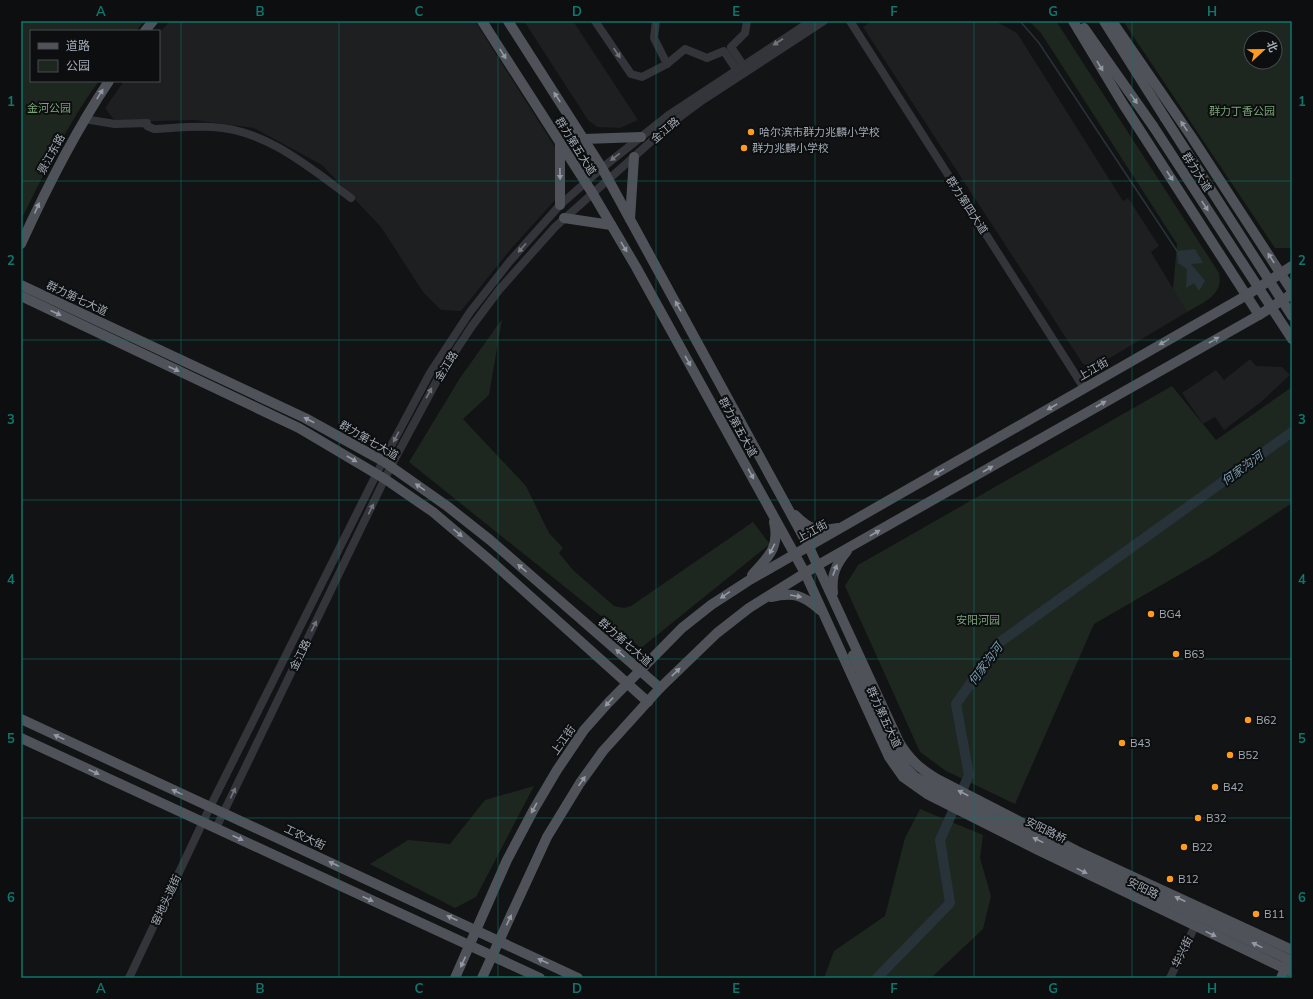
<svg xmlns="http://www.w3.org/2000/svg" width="1313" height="999" font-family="Mulish,'Noto Sans SC',sans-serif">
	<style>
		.built { fill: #1e1f21 }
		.green { fill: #1e271f; fill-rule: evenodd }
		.water { fill: #283339 }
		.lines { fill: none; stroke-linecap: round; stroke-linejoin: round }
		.stream { stroke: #283339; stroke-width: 1.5 }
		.river { stroke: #283339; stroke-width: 10 }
		.minor { stroke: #33353a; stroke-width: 8 }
		.major { stroke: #4f5259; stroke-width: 10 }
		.major-bridge { stroke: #4f5259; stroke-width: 10 }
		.oneway { fill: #71767e }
		.oneway2 { fill: #9299a3 }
		.grid { fill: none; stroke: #0f766e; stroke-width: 1; stroke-opacity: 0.55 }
		.poi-dot { fill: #ff9c20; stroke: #0d0e0f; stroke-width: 1.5 }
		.labels { text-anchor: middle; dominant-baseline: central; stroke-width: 4; stroke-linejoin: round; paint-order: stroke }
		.park-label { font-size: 11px; fill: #7aa378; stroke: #0d0e0f }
		.street-label { font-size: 11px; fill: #a3abb6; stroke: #0d0e0f }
		.poi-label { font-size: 11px; fill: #a3abb6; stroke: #0d0e0f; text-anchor: start }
		.water-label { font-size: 12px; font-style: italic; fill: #769eb4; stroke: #0d0e0f }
		.neatline { fill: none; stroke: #0f766e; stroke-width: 1.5 }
		.grid-label { font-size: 13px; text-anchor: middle; font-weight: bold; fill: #0f766e }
	</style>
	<rect width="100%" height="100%" fill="#121314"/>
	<!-- built -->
	<g class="built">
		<path d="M170 21H475L555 147V200L510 250 461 311 441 310 423 292 381 227 322 165 254 128 194 120 116 122 105 108 124 81H159V33Z"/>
		<path d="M524 21H573L638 120 620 128 597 127 588 120Z"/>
		<path d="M872 21H995L1017 33 1123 201 1128 198 1159 246 1151 252 1187 312 1093 368 1083 364 863 27Z"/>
		<path d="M1250 359 1256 366 1282 367 1290 375 1261 402 1224 430 1215 417 1203 424 1182 393 1216 370 1224 380Z"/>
	</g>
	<!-- green -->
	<g class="green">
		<path d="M24 21H144L136 31H31V81H99C67 124 45 172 21 220V25Z"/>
		<path d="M1029 21H1056L1219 273C1224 295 1204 302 1187 312L1173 289 1177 244 1041 33Z"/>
		<path d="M1123 21H1292V248H1275ZM1251 38H1275V62H1251Z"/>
		<path d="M502 319 489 395 463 419 526 486 549 533 563 548 559 553 573 570 614 606 624 608 631 606 753 522 770 544 641 648 409 462 460 378Z"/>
		<path d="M1172 386 1216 440 1292 387V503L1210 557 1094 624 1015 804 946 771 920 752 845 586 858 565Z"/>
		<path d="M534 786 476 897 455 908 370 864 408 840 450 844 485 800Z"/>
		<path d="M920 809 983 835 980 858 991 896 983 929 931 978H824L834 951 885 916 905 838Z"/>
	</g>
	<!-- water -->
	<path class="water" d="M1195 249 1203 263 1191 264 1205 281 1199 291 1194 283 1186 288 1187 269 1178 263 1177 251Z"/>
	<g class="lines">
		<!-- stream -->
		<path class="stream" d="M1020 21 1039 43 1177 251"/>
		<!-- river -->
		<path class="river" d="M877 978 950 903 940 840 969 775 956 704 1000 642 1292 432"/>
		<!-- minor -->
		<g class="minor">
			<path d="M595 21 631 74 642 77 667 64 685 49 707 58 724 51 736 69"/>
			<path d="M656 21 654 38 667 64"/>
			<path d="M850 21 1084 388"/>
			<path d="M743 65 731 47 745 33 747 21"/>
			<path d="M84 119 115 124 147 123V126L154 129C173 128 193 126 212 127 265 129 310 168 351 198"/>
			<path d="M216 828 391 466 441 373 472 326 499 290 555 227 673 122 700 102 824 21"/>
			<path d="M129 978 210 807 383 461 430 373 470 312 510 261 560 205 602 168 670 114 811 21"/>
			<path d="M1170 978 1195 926"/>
		</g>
		<!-- major -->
		<g class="major">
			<path d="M482 21 593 194 636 267 805 573 889 757 903 777 927 794 1036 849 1292 972"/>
			<path d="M508 21 602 168 809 547 899 742C909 759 920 769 937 779L1077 851 1292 950"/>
			<path d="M1073 21 1123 104 1259 315"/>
			<path d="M1104 21 1165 118"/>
			<path d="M1112 21 1191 136 1292 291"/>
			<path d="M1084 28 1153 126"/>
			<path d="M145 31 153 21"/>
			<path d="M584 139 641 137"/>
			<path d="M560 143V205"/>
			<path d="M564 218 611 225"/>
			<path d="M630 219 634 157"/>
			<path d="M21 244C47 187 74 133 109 81"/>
			<path d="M21 285 305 418 383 461 447 506 490 540 660 688"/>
			<path d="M21 296 299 428 385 479 433 512 492 562 648 702"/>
			<path d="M795 515C810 530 817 532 838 528"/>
			<path d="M752 575C768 557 780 548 774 522"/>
			<path d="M833 593C831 575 836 564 847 551"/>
			<path d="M771 597C794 592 803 595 820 610"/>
			<path d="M21 719 578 978"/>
			<path d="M21 738 540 978"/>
			<path d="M455 978 507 860 534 809 557 770 584 730 608 703 682 628 711 605 748 581 1247 295 1292 266"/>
			<path d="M482 978 547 837 580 783 603 751 660 688 717 633 749 608 818 565 1259 315 1292 294"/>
			<path d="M1281 978 1288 963"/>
		</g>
		<!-- major-bridge -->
		<g class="major-bridge">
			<path d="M1165 118 1292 316"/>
			<path d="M1153 126 1292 339"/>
			<path d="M853 655 896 752 906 768 915 777 992 818 1292 961"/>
		</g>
	</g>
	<!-- one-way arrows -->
	<defs><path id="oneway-solid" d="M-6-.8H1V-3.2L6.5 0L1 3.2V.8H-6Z"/></defs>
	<g class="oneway">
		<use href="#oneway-solid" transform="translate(778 42) rotate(147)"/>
		<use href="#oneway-solid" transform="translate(617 53) rotate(56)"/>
		<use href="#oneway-solid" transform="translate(615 157) rotate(142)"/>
		<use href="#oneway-solid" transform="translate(522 248) rotate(132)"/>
		<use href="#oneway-solid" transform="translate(429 393) rotate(-61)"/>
		<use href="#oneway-solid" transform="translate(396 437) rotate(118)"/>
		<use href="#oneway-solid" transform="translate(371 509) rotate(-64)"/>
		<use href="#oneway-solid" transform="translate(314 626) rotate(-64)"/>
		<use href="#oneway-solid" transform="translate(233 793) rotate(-64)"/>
	</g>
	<g class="oneway2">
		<use href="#oneway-solid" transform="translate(503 54) rotate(58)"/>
		<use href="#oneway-solid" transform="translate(1100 66) rotate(59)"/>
		<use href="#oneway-solid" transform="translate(100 94) rotate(-58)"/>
		<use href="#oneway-solid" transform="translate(557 97) rotate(-123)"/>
		<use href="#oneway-solid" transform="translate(1134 99) rotate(55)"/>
		<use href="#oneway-solid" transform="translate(1184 126) rotate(-124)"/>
		<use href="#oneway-solid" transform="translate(560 174) rotate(89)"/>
		<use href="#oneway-solid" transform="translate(1170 176) rotate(57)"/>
		<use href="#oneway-solid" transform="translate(1205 206) rotate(57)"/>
		<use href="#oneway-solid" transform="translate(37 208) rotate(-66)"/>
		<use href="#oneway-solid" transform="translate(624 247) rotate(59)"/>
		<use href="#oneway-solid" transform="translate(1271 258) rotate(-123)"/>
		<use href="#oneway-solid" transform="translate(678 306) rotate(-119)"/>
		<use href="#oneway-solid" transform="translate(56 313) rotate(25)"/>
		<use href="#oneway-solid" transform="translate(1214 340) rotate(-30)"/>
		<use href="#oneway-solid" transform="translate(1164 342) rotate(150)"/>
		<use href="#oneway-solid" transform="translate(688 361) rotate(61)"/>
		<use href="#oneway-solid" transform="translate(174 369) rotate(25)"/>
		<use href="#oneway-solid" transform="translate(1101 404) rotate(-30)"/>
		<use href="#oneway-solid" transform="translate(1052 407) rotate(150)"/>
		<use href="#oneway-solid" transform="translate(309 420) rotate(-153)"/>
		<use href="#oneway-solid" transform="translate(352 459) rotate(30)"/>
		<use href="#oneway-solid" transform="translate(988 469) rotate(-30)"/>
		<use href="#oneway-solid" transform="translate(939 472) rotate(150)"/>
		<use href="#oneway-solid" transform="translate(751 474) rotate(61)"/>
		<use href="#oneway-solid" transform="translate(420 487) rotate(-145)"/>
		<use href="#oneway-solid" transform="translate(458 533) rotate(40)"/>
		<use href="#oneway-solid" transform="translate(875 533) rotate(-30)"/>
		<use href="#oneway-solid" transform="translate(772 549) rotate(118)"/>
		<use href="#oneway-solid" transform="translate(522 568) rotate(-139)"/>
		<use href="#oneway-solid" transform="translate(835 570) rotate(-69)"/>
		<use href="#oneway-solid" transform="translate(725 595) rotate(145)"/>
		<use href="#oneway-solid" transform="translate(796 596) rotate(10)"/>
		<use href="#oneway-solid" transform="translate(620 653) rotate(-138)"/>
		<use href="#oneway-solid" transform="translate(676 672) rotate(-44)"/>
		<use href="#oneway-solid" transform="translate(609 702) rotate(133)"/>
		<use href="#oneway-solid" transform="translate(59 737) rotate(-155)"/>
		<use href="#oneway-solid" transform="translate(94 772) rotate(25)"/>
		<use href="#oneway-solid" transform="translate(582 781) rotate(-55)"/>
		<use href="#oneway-solid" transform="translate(177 792) rotate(-155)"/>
		<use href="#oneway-solid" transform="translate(963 793) rotate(-153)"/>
		<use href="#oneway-solid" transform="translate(534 808) rotate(119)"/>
		<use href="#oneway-solid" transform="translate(238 838) rotate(25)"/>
		<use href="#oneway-solid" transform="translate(1038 840) rotate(-154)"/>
		<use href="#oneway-solid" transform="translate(334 864) rotate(-155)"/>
		<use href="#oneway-solid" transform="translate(1082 871) rotate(26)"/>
		<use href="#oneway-solid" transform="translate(368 899) rotate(24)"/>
		<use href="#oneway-solid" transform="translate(1180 899) rotate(-155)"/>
		<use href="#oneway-solid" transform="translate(452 918) rotate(-155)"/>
		<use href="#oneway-solid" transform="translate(509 920) rotate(-65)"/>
		<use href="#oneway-solid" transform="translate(1211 934) rotate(26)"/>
		<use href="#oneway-solid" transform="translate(1257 945) rotate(-154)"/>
		<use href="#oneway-solid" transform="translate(543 961) rotate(-155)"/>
		<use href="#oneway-solid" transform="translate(463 962) rotate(115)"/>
	</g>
	<!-- grid -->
	<path class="grid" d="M181 21V978M339 21V978M498 21V978M656 21V978M815 21V978M974 21V978M1132 21V978M21 181H1292M21 340H1292M21 500H1292M21 659H1292M21 818H1292"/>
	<!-- markers -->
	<g class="poi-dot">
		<circle cx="751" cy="132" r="4"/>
		<circle cx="744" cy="148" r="4"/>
		<circle cx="1151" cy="614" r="4"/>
		<circle cx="1176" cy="654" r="4"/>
		<circle cx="1248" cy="720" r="4"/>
		<circle cx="1122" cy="743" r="4"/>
		<circle cx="1230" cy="755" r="4"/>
		<circle cx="1215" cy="787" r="4"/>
		<circle cx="1198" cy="818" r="4"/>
		<circle cx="1184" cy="847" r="4"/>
		<circle cx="1170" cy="879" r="4"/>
		<circle cx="1256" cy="914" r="4"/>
	</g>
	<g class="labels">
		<!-- park labels -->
		<g class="park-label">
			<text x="49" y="108">金河公园</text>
			<text x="1242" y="111">群力丁香公园</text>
			<text x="978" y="620">安阳河园</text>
		</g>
		<!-- street labels -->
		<g class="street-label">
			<text transform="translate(665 130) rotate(-40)">金江路</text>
			<text transform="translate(576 146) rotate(58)">群力第五大道</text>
			<text transform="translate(51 154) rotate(-61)">景江东路</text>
			<text transform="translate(1197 172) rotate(57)">群力大道</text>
			<text transform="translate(967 205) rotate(57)">群力第四大道</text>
			<text transform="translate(77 298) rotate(25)">群力第七大道</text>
			<text transform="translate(446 366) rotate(-58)">金江路</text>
			<text transform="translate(1093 369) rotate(-30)">上江街</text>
			<text transform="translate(738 427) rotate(61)">群力第五大道</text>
			<text transform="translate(369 440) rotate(30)">群力第七大道</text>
			<text transform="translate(812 531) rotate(-29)">上江街</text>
			<text transform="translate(625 642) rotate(41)">群力第七大道</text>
			<text transform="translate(300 655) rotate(-64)">金江路</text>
			<text transform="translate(884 717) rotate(65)">群力第五大道</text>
			<text transform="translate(563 740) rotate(-55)">上江街</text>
			<text transform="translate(1046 830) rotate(26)">安阳路桥</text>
			<text transform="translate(305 837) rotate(25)">工农大街</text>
			<text transform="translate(1143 888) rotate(26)">安阳路</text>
			<text transform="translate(166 900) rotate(-65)">窑地头道街</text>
			<text transform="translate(1182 952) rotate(-64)">华兴街</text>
		</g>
		<!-- poi labels -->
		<g class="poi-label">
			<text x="759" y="132">哈尔滨市群力兆麟小学校</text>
			<text x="752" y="148">群力兆麟小学校</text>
			<text x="1159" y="614">BG4</text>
			<text x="1184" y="654">B63</text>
			<text x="1256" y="720">B62</text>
			<text x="1130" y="743">B43</text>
			<text x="1238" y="755">B52</text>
			<text x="1223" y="787">B42</text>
			<text x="1206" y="818">B32</text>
			<text x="1192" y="847">B22</text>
			<text x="1178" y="879">B12</text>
			<text x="1264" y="914">B11</text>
		</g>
		<!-- water labels -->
		<g class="water-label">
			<text transform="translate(1242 468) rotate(-36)">何家沟河</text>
			<text transform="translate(985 664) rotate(-53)">何家沟河</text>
		</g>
	</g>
	<!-- border -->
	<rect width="1313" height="999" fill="none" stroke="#0d0e0f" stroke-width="44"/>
	<!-- legend -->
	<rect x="30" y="30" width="130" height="52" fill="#0d0e0f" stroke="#494d52"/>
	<rect x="38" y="43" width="20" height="6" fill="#4f5259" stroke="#494d52"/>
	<text x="66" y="50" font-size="12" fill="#a3abb6">道路</text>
	<rect x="38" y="60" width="20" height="12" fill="#1e271f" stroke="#494d52"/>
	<text x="66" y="70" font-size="12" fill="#a3abb6">公园</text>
	<!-- north arrow -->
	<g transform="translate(1263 50) rotate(68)"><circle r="19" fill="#0d0e0f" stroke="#494d52"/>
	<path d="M0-3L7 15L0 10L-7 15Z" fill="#ff9c20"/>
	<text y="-6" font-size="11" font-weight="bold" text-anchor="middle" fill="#a3abb6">北</text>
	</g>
	<rect x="22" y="22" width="1269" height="955" class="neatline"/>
	<g class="grid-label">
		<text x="101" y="16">A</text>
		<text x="260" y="16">B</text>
		<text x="419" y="16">C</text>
		<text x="577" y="16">D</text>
		<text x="736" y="16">E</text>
		<text x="894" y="16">F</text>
		<text x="1053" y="16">G</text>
		<text x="1212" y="16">H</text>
		<text x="11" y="106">1</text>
		<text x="1302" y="106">1</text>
		<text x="11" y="265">2</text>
		<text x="1302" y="265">2</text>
		<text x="11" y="424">3</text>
		<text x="1302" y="424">3</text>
		<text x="11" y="584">4</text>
		<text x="1302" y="584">4</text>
		<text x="11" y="743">5</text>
		<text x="1302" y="743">5</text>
		<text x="11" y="902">6</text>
		<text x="1302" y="902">6</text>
		<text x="101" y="993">A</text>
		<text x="260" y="993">B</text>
		<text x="419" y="993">C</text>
		<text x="577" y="993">D</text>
		<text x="736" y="993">E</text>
		<text x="894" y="993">F</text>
		<text x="1053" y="993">G</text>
		<text x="1212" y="993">H</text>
	</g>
</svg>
